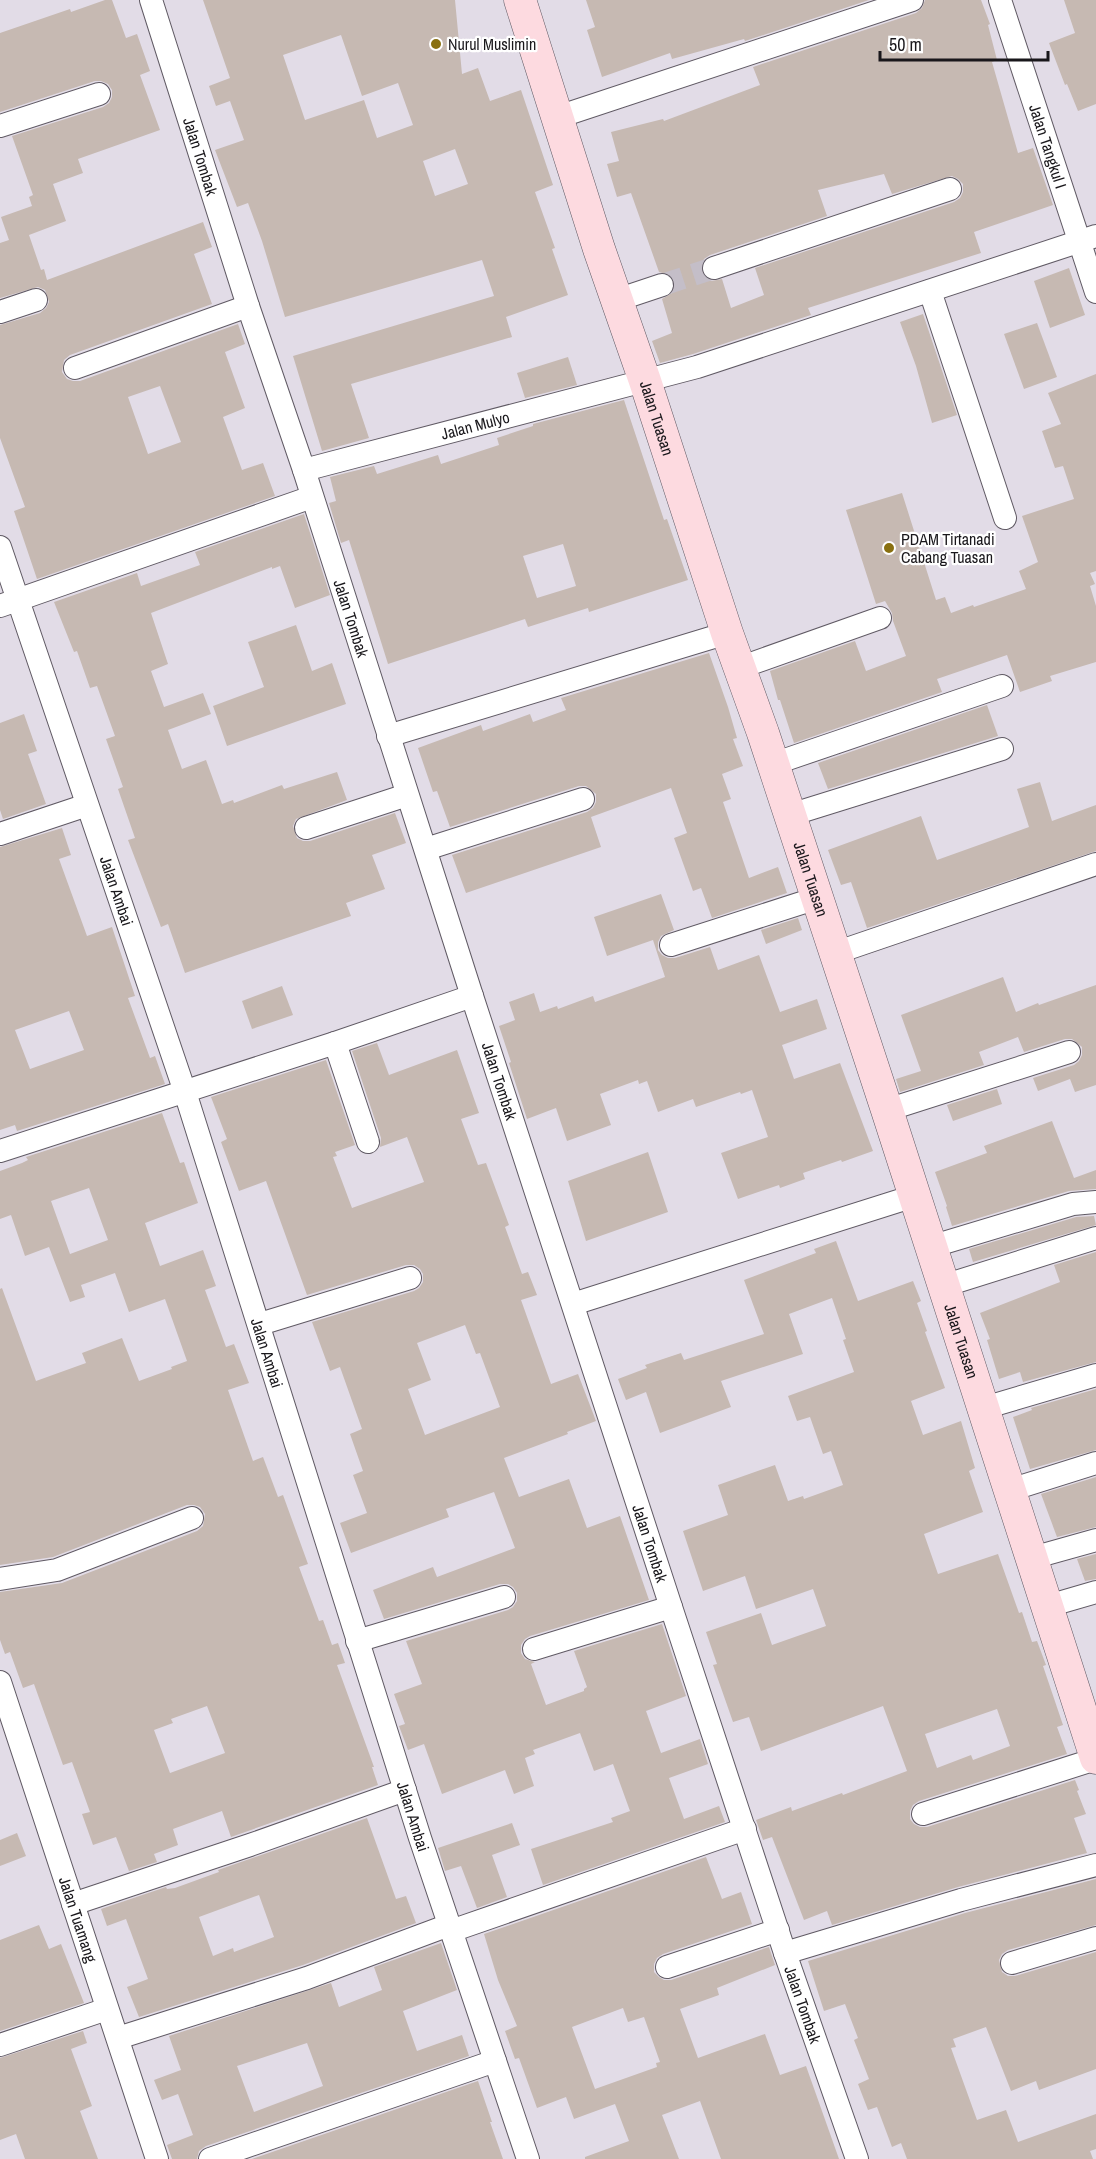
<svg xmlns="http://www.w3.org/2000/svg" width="1096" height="2159" font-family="'Archivo Narrow',sans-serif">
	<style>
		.building { fill: #c6b9b2; fill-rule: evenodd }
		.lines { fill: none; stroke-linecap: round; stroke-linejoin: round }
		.street-tunnel { stroke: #c4bec8; stroke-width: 22; stroke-dasharray: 22 11; stroke-linecap: butt }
		.street-casing { stroke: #605a64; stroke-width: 24 }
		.secondary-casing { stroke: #605a64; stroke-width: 33 }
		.street { stroke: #fff; stroke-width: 22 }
		.secondary { stroke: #fddae0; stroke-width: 32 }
		.poi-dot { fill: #897011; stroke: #fff; stroke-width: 2 }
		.labels { text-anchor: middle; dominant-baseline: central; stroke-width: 4.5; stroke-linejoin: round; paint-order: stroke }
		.poi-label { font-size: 16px; fill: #19171b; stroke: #fff; text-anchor: start }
		.street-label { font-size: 16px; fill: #19171b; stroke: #fff }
	</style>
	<rect width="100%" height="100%" fill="#e2dce7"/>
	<!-- building -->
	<g class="building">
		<path d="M105 0H112L126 38 137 34 150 71 140 75 160 130 78 159 83 173 53 184 66 221 29 235 41 270 44 269 47 280 203 222 212 247 194 254 212 304 70 355 64 360 62 372 67 379 73 381H80L238 324 245 344 225 352 245 408 223 417 242 470 263 463 275 496 37 579 14 511 25 507 0 438V325L40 313 46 308 49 302 45 290 38 287 0 298V243L9 240 1 217 32 206 29 197 33 195 12 136 103 107 109 103 112 97V90L108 84 101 81H95L0 112V33L70 9 71 12ZM160 386 181 442 148 454 128 397Z"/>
		<path d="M203 0H455L462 74 478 68 490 101 521 90 553 185 535 192 555 248 552 249 568 295 506 317 512 337 351 384 369 438 322 451 293 356 494 296 482 260 285 317 262 241 248 203 237 207 215 150 244 140 230 101 216 106 209 86 230 78ZM341 35 362 96 398 83 413 125 377 138 364 100 305 120 283 55ZM455 149 468 184 435 196 423 161Z"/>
		<path d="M586 0H869L745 41 744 39 672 59 670 53 602 77 587 30 595 27Z"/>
		<path d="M925 0H981L990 24 988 25 997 60 992 62 1018 153 1033 148 1053 205 974 232 981 253 808 308 811 315 693 354 660 363 652 341 672 333 662 299 672 293 675 281 670 275 659 272 631 193 617 197 607 164 619 161 611 132 663 119 664 121 760 85 753 67 916 13 922 8ZM884 174 892 194 952 176 958 179 963 184V192L960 198 954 202 755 268 764 295 731 308 722 279 711 281 706 278 701 273V265L704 259 710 255 827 216 818 190Z"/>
		<path d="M1064 0H1096V104L1078 111 1067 84 1065 85 1049 43 1075 33Z"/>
		<path d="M1069 268 1085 315 1050 328 1034 281Z"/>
		<path d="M923 314 957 415 932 423 916 366 900 322Z"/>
		<path d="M1037 323 1057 377 1024 389 1004 334Z"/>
		<path d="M568 357 577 385 525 398 517 373Z"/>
		<path d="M1096 374V571L1090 573 1095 584 1090 586 1096 606V662L1050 676 1052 681 1020 692 1007 655 937 679 942 692 794 743 780 700H778L770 671 855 641 866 671 906 656 893 621 892 613 885 601 876 604 846 510 902 493 936 600 945 597 951 613 973 605 974 607 1026 589 1019 571 1038 562 1022 516 1074 499 1063 466 1055 468 1042 431 1061 424 1048 393Z"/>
		<path d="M624 400 664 520 667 519 688 580 589 612 588 608 528 627 525 619 388 664 349 540 341 543 329 503 336 501 330 477 374 466 377 474 438 455 441 464 499 445 497 438 533 426V424ZM563 544 576 586 537 598 523 556Z"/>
		<path d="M304 514 330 595 295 608 280 566 272 569V567L151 613 168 664 151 671 164 707 203 693 211 714 168 730 182 769 206 760 222 804 233 800 234 803 282 785 284 789 337 772 347 800 296 819 293 826 297 838 303 841H310L395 813 406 843 372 855 385 889 346 903 351 916 185 973 168 924 161 927 128 840 135 838 118 789 123 787 106 739 115 736 97 686 90 688 77 651 74 652 54 602 137 573 141 586 200 565 195 552Z"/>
		<path d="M296 625 312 671 332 663 346 704 227 746 213 706 264 687 248 642Z"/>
		<path d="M709 653 728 707 737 738 733 739 743 766 722 774 731 799 723 802 749 878 778 867 787 893 712 918 701 888 693 891 674 838 687 833 671 788 591 817 601 847 466 893 452 855 587 812 593 808 596 802V794L586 786H579L450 827 437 791 433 792 418 748 481 725 483 731 530 714 533 722 566 710 561 698Z"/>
		<path d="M987 705 998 736 828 789 818 763Z"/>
		<path d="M24 714 37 751 28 754 46 804 3 819 0 810V723Z"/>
		<path d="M1040 782 1052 821 1096 805V851L867 928 851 882 841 885 828 850 921 816 937 860 1029 827 1017 789Z"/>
		<path d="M62 828 71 855 59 859 87 936 112 927 135 996 128 998 150 1058 155 1056 165 1084 17 1131 15 1125 0 1130V847ZM69 1011 84 1050 30 1069 15 1030Z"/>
		<path d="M661 894 674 930 661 936 658 942V950L662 955 668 958H675L710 947 718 970 759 955 780 1012 817 999 827 1029 782 1045 794 1079 840 1063 873 1151 842 1162 841 1160 803 1173 805 1179 780 1188 779 1185 738 1199 721 1153 768 1137 752 1090 741 1094 740 1092 696 1107 693 1099 658 1112 647 1081 639 1084 638 1080 600 1094 611 1125 567 1141 556 1108 527 1119 509 1063 511 1062 499 1026 515 1020 509 1002 534 993 540 1012 557 1006 558 1009 593 996 595 1002 665 977 653 940 607 956 594 917Z"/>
		<path d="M798 918 802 930 766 944 761 930Z"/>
		<path d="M1003 977 1016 1012 1038 1003 1039 1005 1096 985V1085L1075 1092 1070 1079 1038 1091 1033 1078 1074 1065 1079 1061 1082 1055V1047L1072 1039H1065L1024 1052 1018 1037 979 1052 984 1065 900 1092 896 1079 921 1071 901 1015Z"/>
		<path d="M282 986 293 1015 252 1029 242 1001Z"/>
		<path d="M377 1043 389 1075 457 1050 479 1113 461 1119 478 1165 486 1163 509 1225 505 1227 522 1274 528 1272 537 1295 521 1300 551 1384 578 1374 596 1421 567 1432 568 1434 504 1458 519 1497 569 1479 587 1528 620 1516 649 1600 530 1636 525 1639 521 1645V1653L525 1659 535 1662 531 1664 546 1705 584 1691V1689L587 1687 574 1651 662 1624 686 1696 646 1711 661 1753 700 1739 708 1764 669 1778 684 1819 719 1806 725 1822 543 1885 531 1849 613 1822 611 1818 630 1811 613 1764 594 1771 580 1733 533 1750 535 1754 525 1758 534 1786 514 1794 505 1770 442 1794 424 1744 408 1750 399 1726 405 1724 394 1694 422 1684 406 1641 508 1610 513 1607 517 1601V1593L513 1587 508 1584H500L384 1619 373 1590 433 1567 437 1577 515 1548 494 1492 446 1509 449 1517 351 1553 340 1523 367 1513 353 1475 363 1471 350 1434 362 1429 340 1367 330 1371 312 1322 414 1291 419 1288 423 1282V1274L420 1269 414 1265H406L307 1295 266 1181 239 1191 221 1142 227 1139 211 1097 326 1060 355 1145 335 1152 337 1156 333 1157 352 1208 424 1182 407 1137 380 1147 381 1138 352 1051ZM465 1325 476 1354 480 1353 500 1407 425 1435 408 1389 431 1380 417 1343Z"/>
		<path d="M997 1089 1002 1104 953 1121 947 1105Z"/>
		<path d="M162 1113 180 1163 184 1162 198 1203 145 1223 160 1266 203 1250 216 1286 205 1290 226 1347 234 1344 249 1383 228 1390 253 1461 263 1457 278 1497 283 1495 308 1564 299 1567 319 1621 323 1620 332 1645 338 1643 345 1663 337 1665 374 1767H372L378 1785 231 1837 222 1811 173 1829 178 1845 154 1854 157 1862 129 1871 116 1837 93 1845 82 1814 90 1812 72 1762 63 1765 34 1684 23 1688 10 1652 5 1654 0 1640V1592L62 1583 197 1531 203 1526 205 1514 200 1507 194 1505H187L53 1557 0 1565V1289L2 1288 36 1381 86 1363 82 1353 122 1338 139 1381 172 1369 171 1367 187 1361 165 1299 129 1312 115 1273 81 1285 85 1297 70 1302 49 1247 25 1256 11 1215 0 1219V1171L22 1163 28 1160 26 1157ZM89 1188 108 1240 70 1254 51 1201ZM207 1706 225 1753 170 1773 154 1730 173 1723 171 1719Z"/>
		<path d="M1052 1121 1074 1178 1096 1170V1189L1069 1191 952 1226 946 1207 947 1206 935 1172 987 1153 984 1146Z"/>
		<path d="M648 1152 668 1212 586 1241 568 1181Z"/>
		<path d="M1094 1216 1096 1225 973 1262 969 1249 1076 1217Z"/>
		<path d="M836 1241 858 1301 913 1281 921 1301 917 1303 927 1331 925 1332 945 1388 911 1401 923 1435 961 1421 975 1468 969 1471 983 1512 924 1534 938 1574 998 1554 1019 1613 1022 1612 1032 1642 1037 1641 1046 1665 1043 1666 1063 1725 1057 1727 1067 1754 919 1801 913 1805 910 1811V1819L914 1824 920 1827H927L1075 1780 1079 1790 1077 1791 1086 1814 1074 1818 1087 1853 958 1887 832 1925 827 1911 804 1920 772 1837 763 1840 756 1820 791 1807 792 1811 842 1793 843 1795 907 1771 883 1706 761 1751 749 1717 733 1722 713 1665 717 1664 706 1632 761 1613 772 1645 826 1626 813 1589 756 1609 745 1576 703 1591 683 1531 728 1515 718 1485 775 1465 788 1501 803 1496 804 1499 843 1485 831 1451 823 1454 810 1417 797 1421 788 1396 854 1372 843 1340 846 1339 832 1298 789 1314 803 1354 721 1381 731 1407 660 1433 646 1392 626 1400 618 1379 647 1368 645 1365 681 1353 684 1360 764 1334 744 1280 816 1253 814 1249ZM997 1709 1010 1746 973 1760 971 1755 937 1768 925 1734Z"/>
		<path d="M1096 1252V1362L1023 1382 1020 1372 999 1379 987 1340 990 1339 980 1313 1060 1282 1054 1265Z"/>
		<path d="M1096 1389V1450L1030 1469 1013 1417 1032 1410 1031 1408Z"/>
		<path d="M1096 1477V1527L1057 1537 1041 1494Z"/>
		<path d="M1096 1554V1579L1085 1581 1077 1559Z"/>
		<path d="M367 1818 396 1899 406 1896 416 1923 303 1965 139 2017 127 1987 148 1979 126 1919 107 1926 101 1909 166 1887 167 1889 175 1888 219 1872 218 1870ZM259 1895 274 1937 234 1952 233 1948 213 1956 199 1917Z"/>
		<path d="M512 1823 520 1845 492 1855 507 1897 477 1908 461 1866 445 1871 438 1848Z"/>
		<path d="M17 1833 26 1856 0 1866V1840Z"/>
		<path d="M706 1857 722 1899 741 1892 752 1924 663 1954 657 1958 654 1964V1972L659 1977 664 1980H671L769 1947 775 1965 717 1988 719 1995 680 2009 698 2058 765 2034 780 2075 806 2066 839 2159H721L700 2101 662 2115 679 2159H585V2157L629 2141 615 2104 574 2119 566 2097 537 2108 519 2058 515 2059 505 2031 517 2026 498 1980 484 1934ZM623 2008 628 2022 644 2017 660 2062 656 2063 657 2067 595 2089 572 2027Z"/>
		<path d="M1096 1879V1925L1008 1950 1002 1954 999 1960 1002 1972 1008 1976H1015L1096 1952V2069L1039 2090 1036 2081 1011 2091 986 2027 953 2039 956 2047 951 2048 977 2120 1006 2110 1018 2142 1096 2114V2149L1090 2151 1093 2159H907L901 2143 892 2147 877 2107 868 2110 858 2084 869 2079 854 2040 858 2038 845 2004 824 2011 808 1961 965 1913Z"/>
		<path d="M39 1925 49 1949 61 1944 84 2003 0 2031V1940Z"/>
		<path d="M441 1943 457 1990 403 2011 417 2051 462 2035 469 2056 206 2146 199 2151 197 2159H172L167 2145 193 2135 178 2094 162 2100 154 2080 181 2070 169 2036 331 1983 339 2007 382 1990 374 1967ZM307 2043 323 2086 254 2112 237 2066Z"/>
		<path d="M83 2031 87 2043 71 2049 92 2106 80 2111 98 2159H25L16 2134 0 2140V2058Z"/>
		<path d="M478 2081 492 2122H490L503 2159H252Z"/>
	</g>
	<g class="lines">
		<!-- street-tunnel -->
		<path class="street-tunnel" d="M662 285 714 268"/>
		<defs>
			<g id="street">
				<path id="s1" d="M151 0 248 306 304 470 472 996 671 1607 785 1953 857 2159"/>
				<path id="s2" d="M1000 0 1096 292"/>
				<path d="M558 117 912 0"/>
				<path d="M0 126 99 94"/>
				<path d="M714 268 950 189"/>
				<path d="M930 291 1005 518"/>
				<path d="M617 300 662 285"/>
				<path d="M0 312 36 300"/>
				<path d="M75 368 248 306"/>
				<path id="s3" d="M304 470 697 367 1096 236"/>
				<path id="s4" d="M0 547 185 1092 420 1838 528 2159"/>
				<path d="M0 606 312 497"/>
				<path d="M739 668 880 618"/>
				<path d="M388 736 727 633"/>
				<path d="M773 764 1002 686"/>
				<path d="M790 815 1002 749"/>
				<path d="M306 828 407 795"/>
				<path d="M0 834 87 805"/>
				<path d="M426 849 583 799"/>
				<path d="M671 945 817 898"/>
				<path d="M835 953 1096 864"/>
				<path d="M335 1043 368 1142"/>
				<path d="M887 1110 1069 1052"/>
				<path d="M0 1151 335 1043 472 996"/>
				<path d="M930 1247 1073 1204 1096 1202"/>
				<path d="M943 1286 1096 1238"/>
				<path d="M573 1304 914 1196"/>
				<path d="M260 1324 410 1278"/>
				<path d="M984 1408 1096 1375"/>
				<path d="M1010 1490 1096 1463"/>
				<path d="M1032 1558 1096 1540"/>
				<path d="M0 1579 57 1570 192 1518"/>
				<path d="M1048 1606 1096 1592"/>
				<path d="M357 1641 504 1597"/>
				<path d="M534 1649 671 1607"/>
				<path id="s5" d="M0 1682 157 2159"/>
				<path d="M923 1814 1096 1759"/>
				<path d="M73 1904 250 1845 405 1790"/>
				<path d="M451 1931 745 1829"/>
				<path d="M785 1953 961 1900 1096 1865"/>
				<path d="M1012 1963 1096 1938"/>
				<path d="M667 1967 778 1930"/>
				<path d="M118 2038 307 1978 449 1925"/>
				<path d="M0 2045 107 2009"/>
				<path d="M210 2159 495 2061"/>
			</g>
			<g id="secondary">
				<path id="s6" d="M520 0 599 249 645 381 727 633 763 733 887 1110 1096 1758"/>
			</g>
		</defs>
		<!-- street casing -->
		<use href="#street" class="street-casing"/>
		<!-- secondary casing -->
		<use href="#secondary" class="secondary-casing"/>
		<!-- street -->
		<use href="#street" class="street"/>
		<!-- secondary -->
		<use href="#secondary" class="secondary"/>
	</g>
	<!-- markers -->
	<g class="poi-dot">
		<circle cx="436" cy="44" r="6"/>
		<circle cx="889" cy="548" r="6"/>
	</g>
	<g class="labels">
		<!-- poi labels -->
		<g class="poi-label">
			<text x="448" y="44">Nurul Muslimin</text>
			<text x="901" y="539">PDAM Tirtanadi<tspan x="901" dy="18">Cabang Tuasan</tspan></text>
		</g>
		<!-- street labels -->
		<g class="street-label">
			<text stroke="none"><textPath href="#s2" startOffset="154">Jalan Tangkul I</textPath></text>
			<text stroke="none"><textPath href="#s1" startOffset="164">Jalan Tombak</textPath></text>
			<text stroke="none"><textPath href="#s6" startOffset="440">Jalan Tuasan</textPath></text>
			<text stroke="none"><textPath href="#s3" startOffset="177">Jalan Mulyo</textPath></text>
			<text stroke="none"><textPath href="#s1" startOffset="650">Jalan Tombak</textPath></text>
			<text stroke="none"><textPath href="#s6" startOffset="926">Jalan Tuasan</textPath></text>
			<text stroke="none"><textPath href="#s4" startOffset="363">Jalan Ambai</textPath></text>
			<text stroke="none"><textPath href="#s1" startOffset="1136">Jalan Tombak</textPath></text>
			<text stroke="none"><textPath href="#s6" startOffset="1412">Jalan Tuasan</textPath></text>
			<text stroke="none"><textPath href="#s4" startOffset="849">Jalan Ambai</textPath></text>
			<text stroke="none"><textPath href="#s1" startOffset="1622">Jalan Tombak</textPath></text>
			<text stroke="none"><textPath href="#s4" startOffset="1335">Jalan Ambai</textPath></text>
			<text stroke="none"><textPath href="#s5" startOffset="250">Jalan Tuamang</textPath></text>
			<text stroke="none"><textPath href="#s1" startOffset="2108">Jalan Tombak</textPath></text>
		</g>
	</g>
	<!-- scale -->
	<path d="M880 51v9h168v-9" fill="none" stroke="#19171b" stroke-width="3"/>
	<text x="889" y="51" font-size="18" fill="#19171b" stroke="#ffffff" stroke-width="4.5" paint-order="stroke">50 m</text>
</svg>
